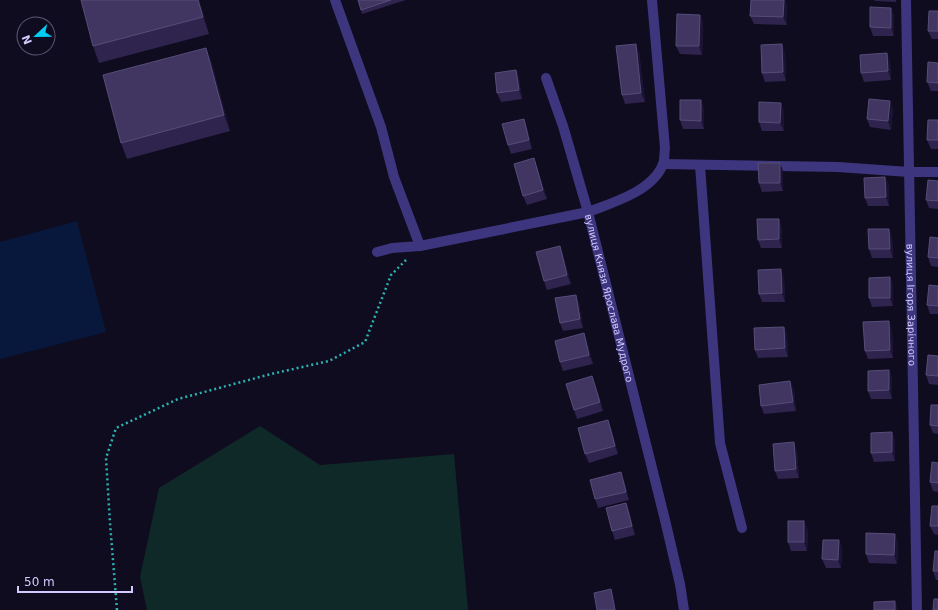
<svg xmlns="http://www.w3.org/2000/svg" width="938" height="610" font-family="'DejaVu Sans',sans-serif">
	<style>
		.green { fill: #0f2929 }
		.water { fill: #08183c }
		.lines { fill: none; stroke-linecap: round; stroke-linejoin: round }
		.path { stroke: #2bb3b2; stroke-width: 2.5; stroke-dasharray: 2 3; stroke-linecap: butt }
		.minor { stroke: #3d367f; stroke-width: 10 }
		.wall { fill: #2e244e }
		.shaded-wall { fill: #1b1333 }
		.building { fill: #403661; stroke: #574d7a }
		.labels { text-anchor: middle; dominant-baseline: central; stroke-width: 3; stroke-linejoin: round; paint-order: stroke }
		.street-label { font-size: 10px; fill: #d3caff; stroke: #100c1f }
	</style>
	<rect width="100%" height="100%" fill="#100c1f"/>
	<!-- green -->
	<path class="green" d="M260 426 320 465 454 454 468 610H147L140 577 159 488Z"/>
	<!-- water -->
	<path class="water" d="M77 221 106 332 0 359V242Z"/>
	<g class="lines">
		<!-- path -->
		<path class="path" d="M117 610 110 523 106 458 116 428 178 399 271 374 329 361 365 342 391 275 407 259"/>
		<!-- minor -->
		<g class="minor">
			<path d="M335 0 381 127 394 177 420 246"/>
			<path id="s1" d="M652 0 665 148C664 153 665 159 663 164 653 191 612 203 588 212L665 520 680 584 684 610"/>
			<path id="s2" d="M906 0 917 610"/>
			<path d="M663 164 838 167 909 172H938"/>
			<path d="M700 165 720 443 742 528"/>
			<path d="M377 252 392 248 420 246 588 212 563 126 546 78"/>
		</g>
	</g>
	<!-- wall -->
	<g class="wall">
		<path d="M81 0H199L209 34 99 63 93 46Z"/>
		<path d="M358 0H406L362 14Z"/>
		<path d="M874 0H896V2L875 1Z"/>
		<path d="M787 4V25L754 24 750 16Z"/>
		<path d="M891 8 894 16V36H873L870 27Z"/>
		<path d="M938 11V39H932L928 31Z"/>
		<path d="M700 15 703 23 702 55 680 54 676 46Z"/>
		<path d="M206 48 212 64 230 131 127 159 121 143Z"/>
		<path d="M639 52 645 102 625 104 622 95Z"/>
		<path d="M785 53 786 81 765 82 762 73Z"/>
		<path d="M887 53 890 62 891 80 864 82 861 73Z"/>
		<path d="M938 63V91H931L927 82Z"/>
		<path d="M516 70 519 79 522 99 501 102 497 93Z"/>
		<path d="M701 100 704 109V129H683L680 120Z"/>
		<path d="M893 109 891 130 870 127 867 119Z"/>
		<path d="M784 111V131H762L759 122Z"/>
		<path d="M938 120V149H931L927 140Z"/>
		<path d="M527 128 532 149 511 154 508 145Z"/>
		<path d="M780 163 783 171V191L762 192 759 183Z"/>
		<path d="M537 167 547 199 527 205 523 196Z"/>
		<path d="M885 177 889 186V206H868L865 198Z"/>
		<path d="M938 181V209L929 208 926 200Z"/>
		<path d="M782 228V248H761L758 240Z"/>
		<path d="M889 229 892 237 893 258H872L869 249Z"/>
		<path d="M938 238V267L931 266 928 257Z"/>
		<path d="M560 246 563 255 571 284 547 290 544 281Z"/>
		<path d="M784 277 785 302H762L759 294Z"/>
		<path d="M890 277 893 286V306L872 307 869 298Z"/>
		<path d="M938 286V314H930L927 305Z"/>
		<path d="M579 303 583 328 563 331 560 323Z"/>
		<path d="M784 327 787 335 788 357 758 358 755 350Z"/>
		<path d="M892 330 893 358 868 359 865 351Z"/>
		<path d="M584 333 587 342 593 364 563 371 560 362Z"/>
		<path d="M938 356V385L929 384 926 375Z"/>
		<path d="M889 370 892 379V399H871L868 391Z"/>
		<path d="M595 385 603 411 577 419 574 410Z"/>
		<path d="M794 390 796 411 764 414 761 406Z"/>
		<path d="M938 405V434L933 433 930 425Z"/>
		<path d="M611 428 618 454 589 463 585 454Z"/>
		<path d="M892 432 895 441V461L874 462 871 453Z"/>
		<path d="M797 451 799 478 778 479 775 471Z"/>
		<path d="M938 463V492L933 491 930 482Z"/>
		<path d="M624 481 629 500 598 508 595 499Z"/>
		<path d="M626 503 629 511 635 535 615 540 612 531Z"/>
		<path d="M938 506V535L934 534 930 526Z"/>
		<path d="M808 530 807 551H791L788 542Z"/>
		<path d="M839 540 842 549 841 568H826L822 559Z"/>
		<path d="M898 543 897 564 869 563 866 554Z"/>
		<path d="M938 551V580H936L933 571Z"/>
	</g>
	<!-- shaded-wall -->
	<g class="shaded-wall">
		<path d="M198 0H199L209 34 203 17Z"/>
		<path d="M784 0H785L787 4V25L783 17Z"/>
		<path d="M891 8 894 16V36L891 28Z"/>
		<path d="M700 15 703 23 702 55 699 46Z"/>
		<path d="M636 44 639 52 645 102 641 93Z"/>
		<path d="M782 44 785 53 786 81 783 72Z"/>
		<path d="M206 48 212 64 230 131 224 115Z"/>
		<path d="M887 53 890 62 891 80 888 71Z"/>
		<path d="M516 70 519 79 522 99 519 90Z"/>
		<path d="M701 100 704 109V129L701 121Z"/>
		<path d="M890 101 893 109 891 130 888 121Z"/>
		<path d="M781 103 784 111V131L780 123Z"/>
		<path d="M524 119 527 128 532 149 529 140Z"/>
		<path d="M534 158 537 167 547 199 543 190Z"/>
		<path d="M780 163 783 171V191L780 183Z"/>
		<path d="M885 177 889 186V206L886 197Z"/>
		<path d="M779 219 782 228V248L779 239Z"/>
		<path d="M889 229 892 237 893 258 890 249Z"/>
		<path d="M560 246 563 255 571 284 567 275Z"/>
		<path d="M781 269 784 277 785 302 782 293Z"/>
		<path d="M890 277 893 286V306L890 298Z"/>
		<path d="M576 295 579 303 583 328 580 319Z"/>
		<path d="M889 321 892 330 893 358 890 350Z"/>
		<path d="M784 327 787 335 788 357 785 348Z"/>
		<path d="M584 333 587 342 593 364 589 355Z"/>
		<path d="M889 370 892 379V399L889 390Z"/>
		<path d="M790 381 794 390 796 411 793 402Z"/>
		<path d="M608 420 611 428 618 454 615 446Z"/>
		<path d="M892 432 895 441V461L892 452Z"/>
		<path d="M794 442 797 451 799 478 796 469Z"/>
		<path d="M621 472 624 481 629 500 626 492Z"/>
		<path d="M626 503 629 511 635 535 632 526Z"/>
		<path d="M804 521 808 530 807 551 804 542Z"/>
		<path d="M895 534 898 543 897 564 894 555Z"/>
		<path d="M839 540 842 549 841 568 838 560Z"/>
		<path d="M611 589 614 598 616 610H615Z"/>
		<path d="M895 601 898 610H895Z"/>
	</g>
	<!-- building -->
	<g class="building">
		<path d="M81 0H198L203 17 93 46Z"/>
		<path d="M358 0H391L361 10Z"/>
		<path d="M751 0H784L783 17 750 16Z"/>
		<path d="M870 7 891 8V28L870 27Z"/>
		<path d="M929 11H938V31H928Z"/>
		<path d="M677 14 700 15 699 46H676Z"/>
		<path d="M636 44 641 93 622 95 616 46Z"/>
		<path d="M782 44 783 72 762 73 761 45Z"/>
		<path d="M206 48 224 115 121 143 103 75Z"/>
		<path d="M887 53 888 71 861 73 860 55Z"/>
		<path d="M928 62 938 63V83L927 82Z"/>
		<path d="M516 70 519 90 497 93 495 73Z"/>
		<path d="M869 99 890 101 888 121 867 119Z"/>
		<path d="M680 100H701V121L680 120Z"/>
		<path d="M759 102 781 103 780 123 759 122Z"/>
		<path d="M524 119 529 140 508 145 502 124Z"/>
		<path d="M928 120H938V140H927Z"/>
		<path d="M534 158 543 190 523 196 514 164Z"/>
		<path d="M758 163H780V183H759Z"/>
		<path d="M885 177 886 197 865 198 864 178Z"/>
		<path d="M928 180 938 181V201L926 200Z"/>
		<path d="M757 219H779V239L758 240Z"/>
		<path d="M868 229H889L890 249H869Z"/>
		<path d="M930 237 938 238V258L928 257Z"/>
		<path d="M560 246 567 275 544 281 536 252Z"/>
		<path d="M781 269 782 293 759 294 758 270Z"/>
		<path d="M890 277V298H869V278Z"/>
		<path d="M929 285 938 286V306L927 305Z"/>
		<path d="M576 295 580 319 560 323 555 298Z"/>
		<path d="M889 321 890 350 865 351 863 322Z"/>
		<path d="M784 327 785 348 755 350 754 328Z"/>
		<path d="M584 333 589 355 560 362 555 341Z"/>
		<path d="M928 355 938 356V376L926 375Z"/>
		<path d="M889 370V390L868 391V371Z"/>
		<path d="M592 376 600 402 574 410 566 384Z"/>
		<path d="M790 381 793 402 761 406 759 385Z"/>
		<path d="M931 405H938V426L930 425Z"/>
		<path d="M608 420 615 446 585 454 578 428Z"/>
		<path d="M892 432V452L871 453V433Z"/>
		<path d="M794 442 796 469 775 471 773 444Z"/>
		<path d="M932 462 938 463V483L930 482Z"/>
		<path d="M621 472 626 492 595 499 590 480Z"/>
		<path d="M626 503 632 526 612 531 606 508Z"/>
		<path d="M932 506H938V526H930Z"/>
		<rect x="788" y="521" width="16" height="21"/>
		<path d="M866 533 895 534 894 555 866 554Z"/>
		<path d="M823 540H839L838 560 822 559Z"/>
		<path d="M935 551H938V571H933Z"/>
		<path d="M611 589 615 610H597L594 593Z"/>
		<path d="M934 599H938V610H933Z"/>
		<path d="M895 601V610H874V602Z"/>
	</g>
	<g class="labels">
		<!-- street labels -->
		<g class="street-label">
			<text stroke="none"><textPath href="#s1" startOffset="345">вулиця Князя Ярослава Мудрого</textPath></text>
			<text stroke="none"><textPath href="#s2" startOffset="305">вулиця Ігоря Зарічного</textPath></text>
		</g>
	</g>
	<!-- north arrow -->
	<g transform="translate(36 36) rotate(248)"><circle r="19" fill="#100c1f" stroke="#5e5879"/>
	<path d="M0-3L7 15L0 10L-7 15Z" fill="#00cef5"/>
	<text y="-6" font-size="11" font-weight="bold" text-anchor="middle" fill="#d3caff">N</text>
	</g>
	<!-- scale -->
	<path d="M18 586v6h114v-6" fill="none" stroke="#d3caff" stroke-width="2"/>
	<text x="24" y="586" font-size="12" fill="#d3caff" stroke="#100c1f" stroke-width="3" paint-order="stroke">50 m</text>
</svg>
